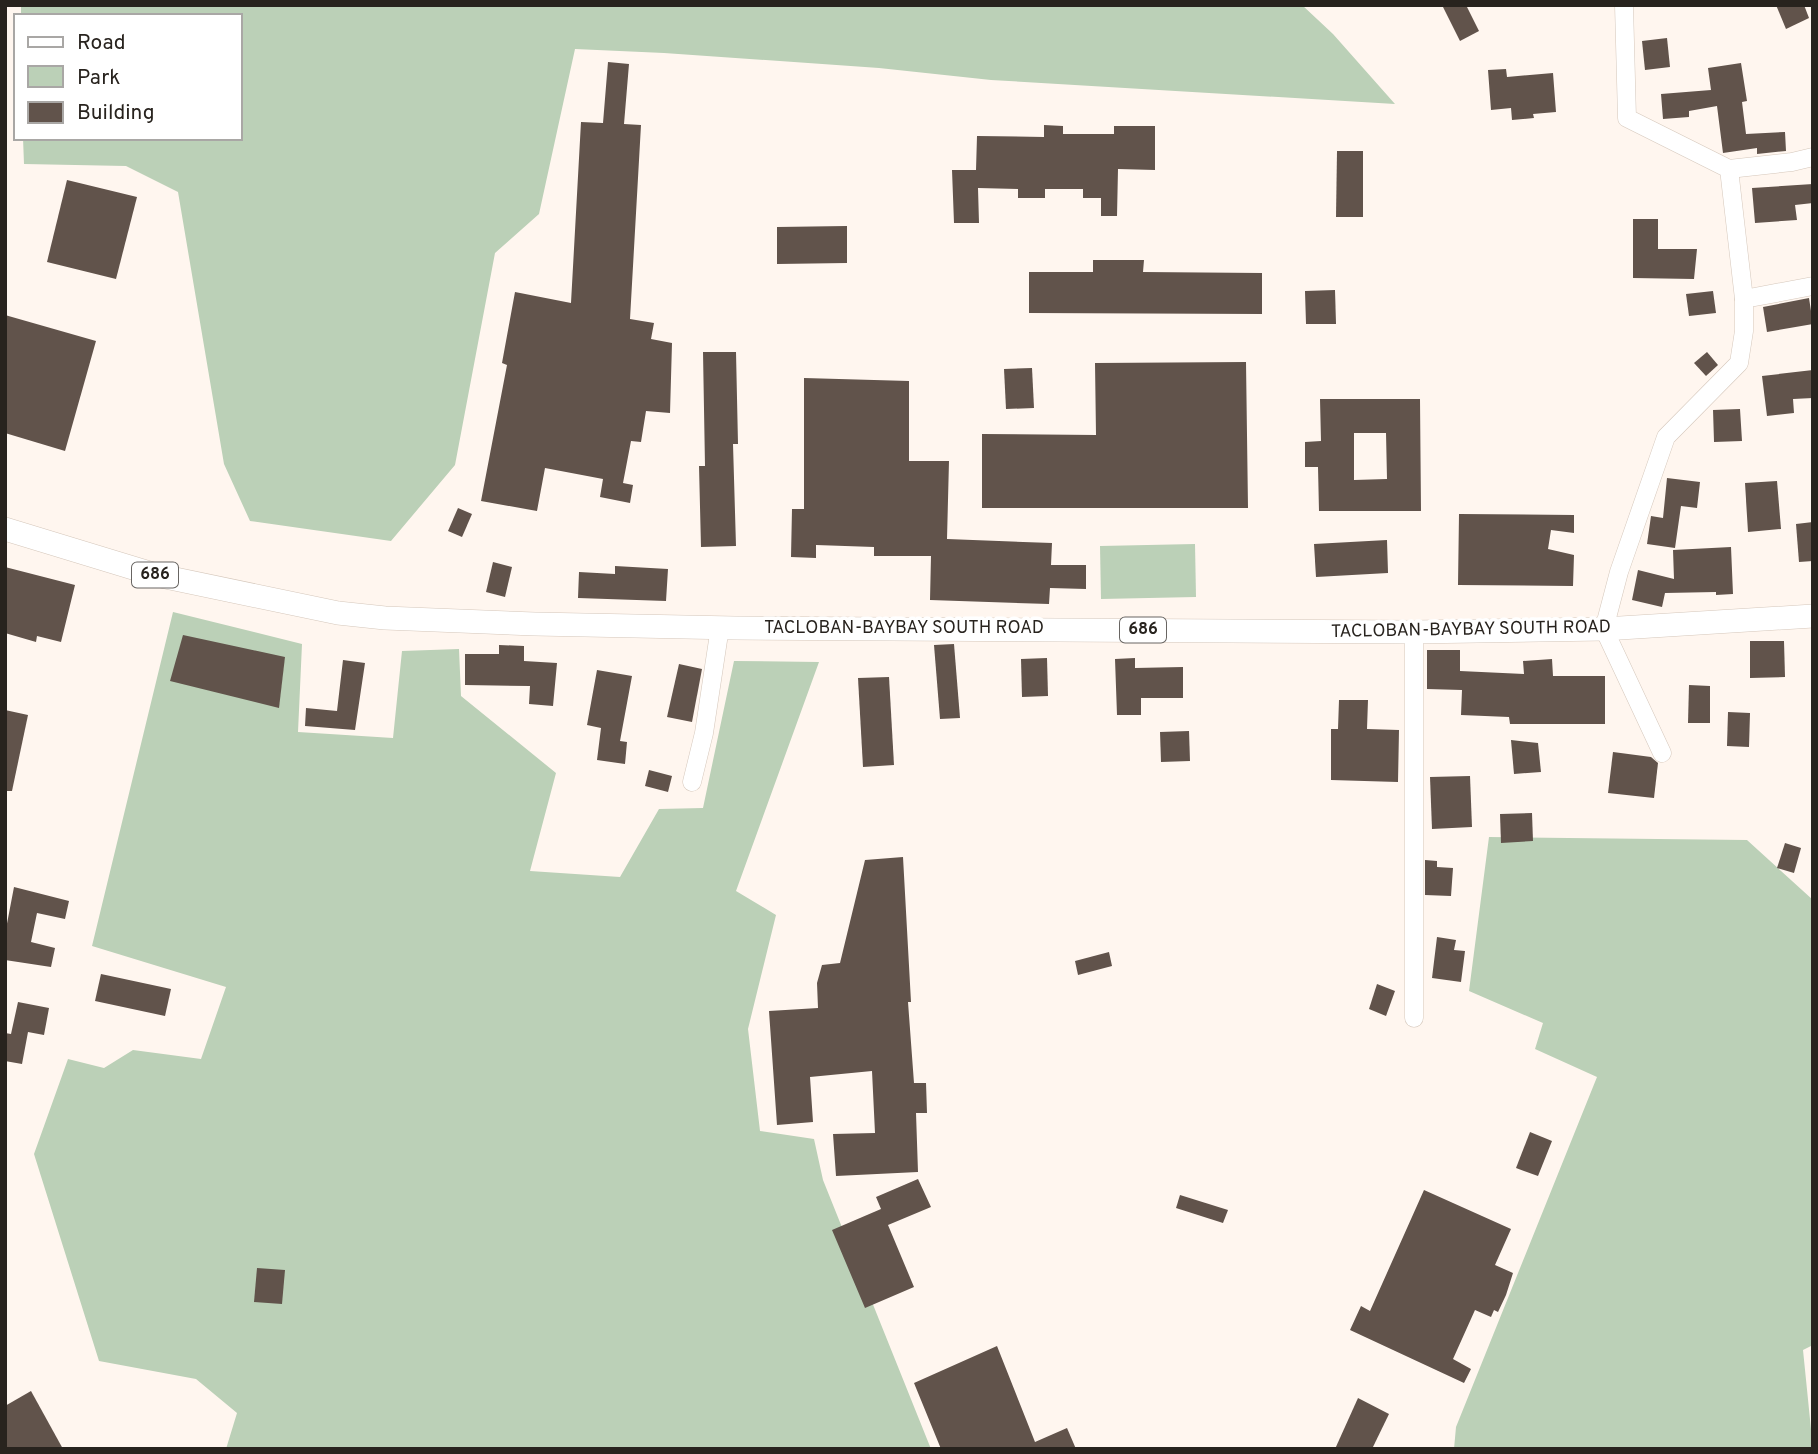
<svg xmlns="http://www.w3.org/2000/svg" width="1818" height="1454" font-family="Overpass,sans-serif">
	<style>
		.green { fill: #bbd0b7 }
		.building { fill: #61534b; fill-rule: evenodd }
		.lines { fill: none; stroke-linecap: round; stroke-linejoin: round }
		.minor-casing { stroke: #d5c7bb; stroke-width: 19 }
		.major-casing { stroke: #d5c7bb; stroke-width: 24 }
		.minor { stroke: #fff; stroke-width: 18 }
		.major { stroke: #fff; stroke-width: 23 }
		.labels { text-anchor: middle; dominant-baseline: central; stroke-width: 7; stroke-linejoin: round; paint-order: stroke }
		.shield { fill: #fff; stroke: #686562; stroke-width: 2 }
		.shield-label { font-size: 16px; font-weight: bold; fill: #28231e }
		.street-label { font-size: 18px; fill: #28231e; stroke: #fff }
	</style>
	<rect width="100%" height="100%" fill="#fff6ef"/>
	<!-- green -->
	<g class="green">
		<path d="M21 5H1302L1333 34 1395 104 991 80 879 68 664 53 575 49 539 214 495 253 455 465 391 541 250 521 224 464 178 192 126 166 24 164 23 138H240V16H21Z"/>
		<path d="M1195 544 1196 597 1101 599 1100 546Z"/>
		<path d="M173 612 302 644 298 732 393 738 402 651 459 649 461 696 556 773 530 871 620 877 659 809 703 808 734 661 819 662 736 891 776 915 748 1029 760 1131 814 1139 823 1180 931 1449H226L237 1413 196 1379 99 1361 34 1154 68 1059 104 1068 133 1050 201 1059 226 987 92 946Z"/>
		<path d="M1489 837 1747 840 1813 900V1345L1803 1350 1813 1449H1454L1456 1427 1597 1077 1535 1049 1543 1023 1469 991Z"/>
	</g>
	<!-- building -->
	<g class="building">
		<path d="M1442 5H1466L1479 31 1460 41Z"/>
		<path d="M1776 5H1804L1809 18 1786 29Z"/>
		<path d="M1667 38 1670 67 1645 70 1642 41Z"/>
		<path d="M608 62 629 64 624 124 641 125 630 319 654 323 651 339 672 343 670 413 646 411 641 442 631 441 623 483 633 485 630 503 600 497 603 479 545 468 537 511 481 501 507 365 502 363 515 292 571 303 581 122 603 123Z"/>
		<path d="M1741 63 1747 101 1742 102 1746 134 1785 132 1786 151 1757 154V148L1723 153 1717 106 1689 111V117L1663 119 1661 94 1711 90 1708 68Z"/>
		<path d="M1506 69 1507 77 1553 73 1556 112 1533 114 1534 118 1512 120 1511 108 1491 110 1488 70Z"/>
		<path d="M1044 125 1063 126V134H1114V126H1155V170L1118 169 1117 216H1101V198H1083V189H1045V198H1018V189L978 188 979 223H954L952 170H976L977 136 1044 137Z"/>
		<path d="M1337 151H1363V217H1336Z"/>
		<path d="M67 180 137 197 116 279 47 262Z"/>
		<path d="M1813 184V203L1795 205 1797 220 1755 223 1752 188Z"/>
		<path d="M1633 219H1658V249H1697L1694 279 1633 278Z"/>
		<path d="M847 226V263L777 264V227Z"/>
		<path d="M1093 260H1144L1143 272 1262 273V314L1029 313V272H1093Z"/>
		<path d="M1335 290 1336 324H1306L1305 291Z"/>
		<path d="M1713 291 1716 313 1689 316 1686 294Z"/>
		<path d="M1809 298 1813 324 1767 332 1763 307Z"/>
		<path d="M5 315 96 341 65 451 5 433Z"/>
		<path d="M703 352H736L738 444H733L736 546 701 547 699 466H705Z"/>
		<path d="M1707 352 1718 365 1706 376 1694 363Z"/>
		<path d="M1246 362 1248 508H982V434L1096 435 1095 363Z"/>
		<path d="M1032 368 1034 408 1006 409 1004 369Z"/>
		<path d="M1813 370V398L1793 399 1794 413 1767 416 1762 376Z"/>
		<path d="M804 378 909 381V461H949L947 539 1052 543 1051 565H1086V589L1050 588 1049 604 930 600 931 556H874V547L816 545V558L791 557 792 509H804Z"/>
		<path d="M1320 399H1420L1421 511H1319L1318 467H1305V442L1321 441ZM1354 433H1386L1387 479 1354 480Z"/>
		<path d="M1740 409 1742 441 1714 442 1713 410Z"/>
		<path d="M1667 478 1700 482 1697 508 1681 506 1675 548 1647 544 1651 516 1663 518Z"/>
		<path d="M1777 481 1781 529 1748 532 1745 483Z"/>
		<path d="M458 508 472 514 462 537 448 531Z"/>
		<path d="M1459 514 1574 515V533L1551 530 1548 549 1574 555 1573 586 1458 585Z"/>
		<path d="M1813 522V561L1799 562 1796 524Z"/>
		<path d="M1387 540 1388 573 1316 577 1314 544Z"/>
		<path d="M1731 547 1733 594 1716 595V592L1665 593 1662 607 1632 600 1638 570 1674 579 1673 550Z"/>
		<path d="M493 562 512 567 505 597 486 592Z"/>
		<path d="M615 566 668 569 666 601 578 598 579 572 615 574Z"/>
		<path d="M5 567 75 585 61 642 37 636 36 642 5 633Z"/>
		<path d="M183 635 285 657 279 708 170 681Z"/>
		<path d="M1750 641H1784L1785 677 1750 678Z"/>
		<path d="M954 644 960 718 940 719 934 645Z"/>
		<path d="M499 645 524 646V661L557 663 553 706 529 704 530 686 465 685V654H499Z"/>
		<path d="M1427 650H1460V671L1524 674 1523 661 1552 659 1553 676H1605V724H1510L1509 717 1461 715 1462 690 1427 689Z"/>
		<path d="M1047 658 1048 696 1022 697 1021 659Z"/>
		<path d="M1135 658V668L1183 667V698H1141V715H1117L1115 659Z"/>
		<path d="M343 660 365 663 355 730 305 726 306 708 337 711Z"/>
		<path d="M679 664 702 669 692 722 667 717Z"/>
		<path d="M597 670 632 676 620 741 627 742 625 764 597 760 601 728 587 725Z"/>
		<path d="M889 677 894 765 863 767 858 678Z"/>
		<path d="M1689 685 1710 686V723H1688Z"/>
		<path d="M1339 700H1368L1367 729 1399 730 1398 782 1331 780V729H1338Z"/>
		<path d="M5 710 28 715 12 791H5Z"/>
		<path d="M1728 712 1750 713 1749 747 1727 746Z"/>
		<path d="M1189 731 1190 761 1161 762 1160 732Z"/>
		<path d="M1511 740 1538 743 1541 772 1514 774Z"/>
		<path d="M1613 752 1651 757 1658 763 1654 798 1608 793Z"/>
		<path d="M649 770 672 776 668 792 645 786Z"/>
		<path d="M1470 776 1472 827 1432 829 1430 777Z"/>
		<path d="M1532 813 1533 841 1501 843 1500 814Z"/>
		<path d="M1785 843 1801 848 1794 873 1777 868Z"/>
		<path d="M903 857 911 1002H908L914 1083H926L927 1113H916L918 1172 836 1176 833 1134 875 1133 872 1071 810 1077 813 1122 777 1125 769 1011 818 1008 817 983 822 965 840 963 865 860Z"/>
		<path d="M1425 860 1437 861V867L1453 868 1451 896 1425 895Z"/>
		<path d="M14 887 69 901 65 919 37 913 31 942 55 948 51 967 5 960V934Z"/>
		<path d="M1437 937 1456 940 1454 950 1465 951 1461 982 1432 978Z"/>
		<path d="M1109 952 1112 966 1078 975 1075 961Z"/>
		<path d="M101 974 171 989 165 1016 95 1001Z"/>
		<path d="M1377 984 1395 991 1386 1016 1369 1009Z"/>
		<path d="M18 1002 49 1008 44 1035 28 1032 22 1064 5 1061V1033L11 1034Z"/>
		<path d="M1530 1132 1552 1141 1538 1176 1516 1168Z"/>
		<path d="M918 1179 931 1207 888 1225 914 1287 865 1308 832 1230 881 1209 876 1197Z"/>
		<path d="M1424 1190 1511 1229 1495 1265 1513 1273 1506 1295 1498 1312 1494 1310 1491 1317 1475 1310 1453 1359 1471 1369 1464 1383 1350 1330 1361 1306 1370 1311Z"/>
		<path d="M1180 1195 1228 1210 1223 1223 1176 1208Z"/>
		<path d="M257 1268 285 1270 282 1304 254 1302Z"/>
		<path d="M997 1346 1035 1442 1067 1428 1076 1449H941L914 1383Z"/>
		<path d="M31 1391 63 1449H5V1406Z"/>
		<path d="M1358 1398 1389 1414 1372 1449H1335Z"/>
	</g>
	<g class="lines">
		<defs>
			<g id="minor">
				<path d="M1624 5 1627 118 1729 169 1744 299V331L1739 363 1666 437 1619 572 1604 629 1662 753"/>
				<path d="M1729 169 1792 162 1813 157"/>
				<path d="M1744 299 1813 286"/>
				<path d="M1414 632V1018"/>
				<path d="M692 782 704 733 720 627"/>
			</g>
			<path id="major" d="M5 529 156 575 338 613 385 618 535 624 735 628 1414 632 1604 629 1813 616"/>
		</defs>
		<!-- minor casing -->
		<use href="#minor" class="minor-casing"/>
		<!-- major casing -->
		<use href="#major" class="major-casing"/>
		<!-- minor -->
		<use href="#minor" class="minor"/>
		<!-- major -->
		<use href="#major" class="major"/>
	</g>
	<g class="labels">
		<!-- shield labels -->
		<g class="shield">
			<rect x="132" y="562.5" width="46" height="25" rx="5"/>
			<rect x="1120" y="617.5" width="46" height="25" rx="5"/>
		</g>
		<g class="shield-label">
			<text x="155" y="575">686</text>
			<text x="1143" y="630">686</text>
		</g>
		<!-- street labels -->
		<g class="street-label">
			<text x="904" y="628">TACLOBAN-BAYBAY SOUTH ROAD</text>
			<text transform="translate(1471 630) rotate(-1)">TACLOBAN-BAYBAY SOUTH ROAD</text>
		</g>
	</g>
	<!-- border -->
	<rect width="1818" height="1454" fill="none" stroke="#28231e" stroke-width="14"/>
	<!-- legend -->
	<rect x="14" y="14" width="228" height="126" fill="#ffffff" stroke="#a9a7a5" stroke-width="2"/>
	<rect x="28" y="37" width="35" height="10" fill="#ffffff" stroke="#a9a7a5" stroke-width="2"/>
	<text x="77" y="49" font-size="21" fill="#28231e">Road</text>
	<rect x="28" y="66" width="35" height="21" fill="#bbd0b7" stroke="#a9a7a5" stroke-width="2"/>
	<text x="77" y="84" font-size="21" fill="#28231e">Park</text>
	<rect x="28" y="102" width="35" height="21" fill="#61534b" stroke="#a9a7a5" stroke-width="2"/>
	<text x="77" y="119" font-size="21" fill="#28231e">Building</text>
</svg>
